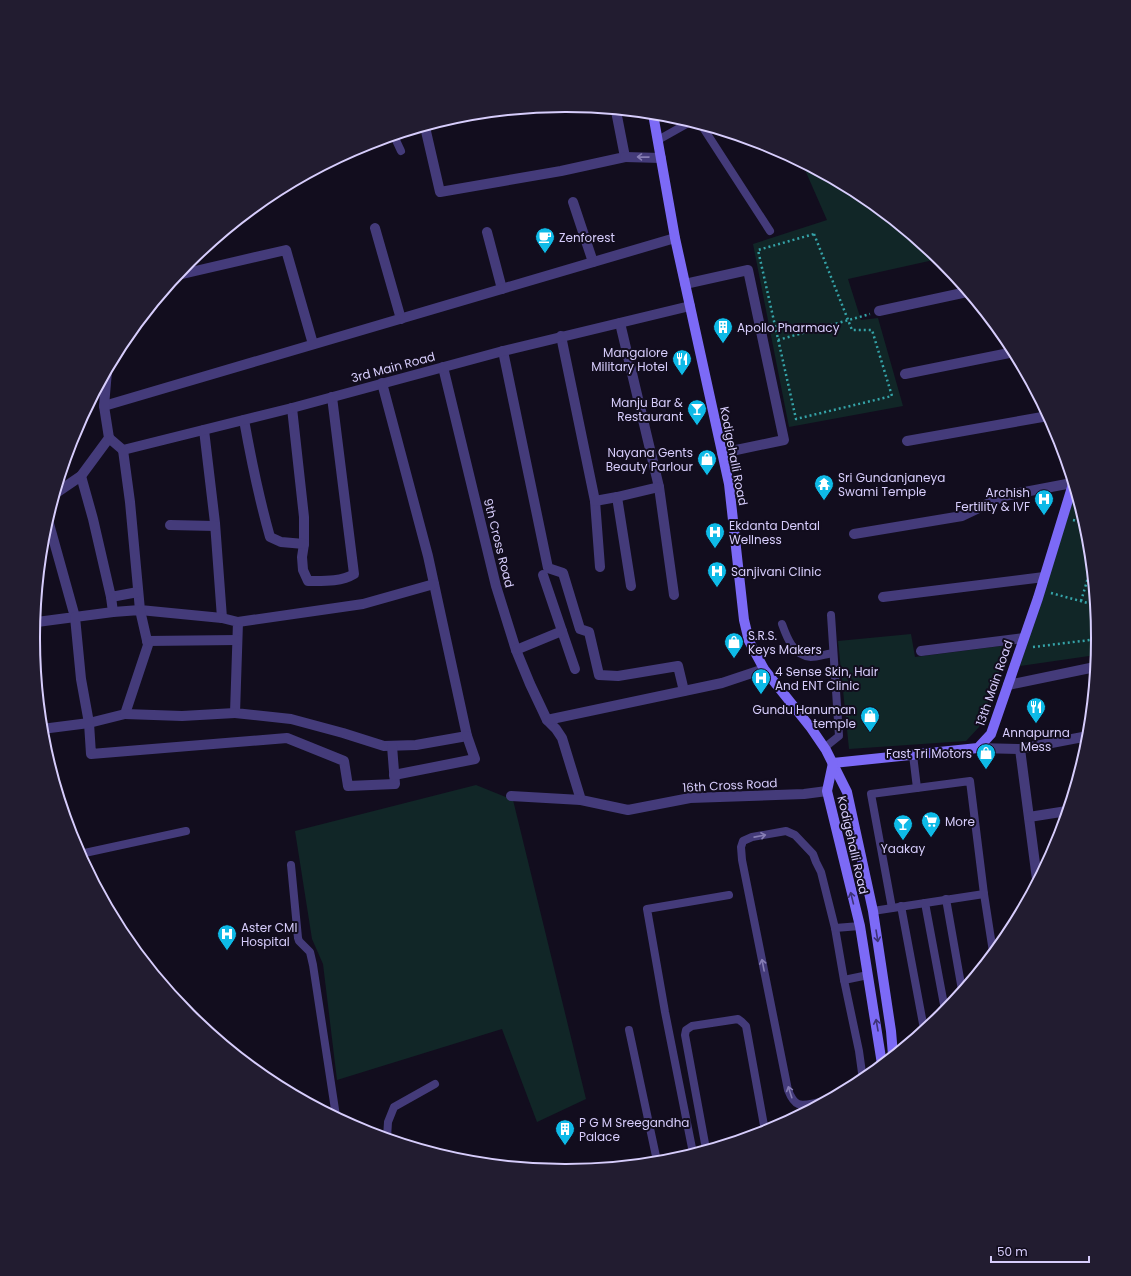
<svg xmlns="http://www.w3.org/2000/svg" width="1131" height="1276" font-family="Poppins,sans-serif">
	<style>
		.green { fill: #112627 }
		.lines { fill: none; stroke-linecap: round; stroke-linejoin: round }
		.path { stroke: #35a3a8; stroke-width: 2.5; stroke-dasharray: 2 3; stroke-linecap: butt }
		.lane { stroke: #443b7a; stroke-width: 8 }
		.street { stroke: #443b7a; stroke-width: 10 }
		.secondary { stroke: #7c6af6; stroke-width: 10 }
		.oneway { stroke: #867db4 }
		.oneway2 { stroke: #3c3274 }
		.labels { text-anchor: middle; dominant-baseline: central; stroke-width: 4; stroke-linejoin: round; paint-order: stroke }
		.poi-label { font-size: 12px; fill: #d7cdfc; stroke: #120d1e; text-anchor: start }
		.street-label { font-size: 12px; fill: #d7cdfc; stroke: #120d1e }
		.rim { fill: none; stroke: #d7cdfc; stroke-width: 2 }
	</style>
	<rect width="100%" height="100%" fill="#120d1e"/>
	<!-- green -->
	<g class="green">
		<path d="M802 163 862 195 938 259 848 279 861 320 878 318 903 406 789 427 753 244 827 220Z"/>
		<path d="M1075 494 1088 534 1098 638 1096 655 1020 666Z"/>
		<path d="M911 634 915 657 1009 645 979 727 966 741 849 749 838 641Z"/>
		<path d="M476 785 513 800 586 1099 537 1122 502 1029 337 1080 323 964 312 939 295 831Z"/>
	</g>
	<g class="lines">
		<!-- path -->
		<g class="path">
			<path d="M347 154 348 155"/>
			<path d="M814 234 852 330H872L892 396 796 419 758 250Z"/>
			<path d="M778 340 870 314"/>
			<path d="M1073 520 1084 523"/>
			<path d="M1051 593 1095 605"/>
			<path d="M1081 601 1091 568"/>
			<path d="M1033 647 1098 639"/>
		</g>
		<!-- lane -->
		<g class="lane">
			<path d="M702 126 770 231"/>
			<path d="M394 136 401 151"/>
			<path d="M658 140 690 122"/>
			<path d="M782 624C787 638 793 655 811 657 817 657 826 654 833 653"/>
			<path d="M824 748 839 736 831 615"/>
			<path d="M913 755 917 788"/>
			<path d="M80 854 186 831"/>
			<path d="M291 865 298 938 299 941 310 952 313 965 336 1116"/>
			<path d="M946 899 962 990"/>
			<path d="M925 903 945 1010"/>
			<path d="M901 906 924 1029"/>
			<path d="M892 908 871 794 970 781 984 894 993 952"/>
			<path d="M873 911 984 894"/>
			<path d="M835 928 844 980"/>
			<path d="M629 1030 657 1161"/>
			<path d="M863 1080 859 1051 844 980 868 975"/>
			<path d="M821 1102C802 1105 796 1110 788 1090L742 860 741 847 743 841 752 837 786 831 795 835 813 854 816 862 821 872 835 928 860 926"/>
			<path d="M387 1138 388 1122 394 1107 435 1084"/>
			<path d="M718 1145 722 1144"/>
			<path d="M706 1149 685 1035 686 1030 692 1026 738 1019 742 1022 746 1026 765 1131"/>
			<path d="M693 1153 665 1012 647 909 729 895"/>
		</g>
		<!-- street -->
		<g class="street">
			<path d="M425 127 440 192 561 171 625 157 616 111"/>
			<path d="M625 157 661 158"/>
			<path d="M573 202 593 262"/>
			<path d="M375 228 401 319"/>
			<path d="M487 232 502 289"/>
			<path d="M178 275 286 250 313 344"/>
			<path d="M685 284 748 270 784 440 722 453"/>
			<path d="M879 311 967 292"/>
			<path d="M620 323 659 487 674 595"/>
			<path d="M561 336 595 501 600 567"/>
			<path d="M503 351 548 568 563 573 580 629 589 632 599 675 618 676 678 666 684 691"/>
			<path d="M443 367 496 586 516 650 530 684 547 720 556 729 562 738 581 800 628 810 690 798 804 794 827 791"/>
			<path d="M905 374 1014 352"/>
			<path d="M104 406 675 238"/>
			<path d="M292 408 304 517V544L302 557 303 570 308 581C323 581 341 582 354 574L332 397"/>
			<path d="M244 420C251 459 259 498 270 537L281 542 304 544"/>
			<path d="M204 430 215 523 222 618"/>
			<path d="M109 438 123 450 292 408 503 351 690 306"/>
			<path d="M907 441 1048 416"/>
			<path d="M123 450 130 502 140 610 222 618 238 622 235 713 291 719 343 733 384 746 416 745 467 736 428 556 382 383"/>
			<path d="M81 476 93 519 111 597 138 592"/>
			<path d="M56 493 81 476 109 438 104 406 107 371"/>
			<path d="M595 501 617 497"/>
			<path d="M170 525 215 526"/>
			<path d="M854 534 962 516 1004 496 1072 483"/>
			<path d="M631 586 617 497 659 487"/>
			<path d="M883 597 1044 577"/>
			<path d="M113 612 140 610 148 645 125 714 89 723 91 754 287 738 344 761 348 786 395 784 392 746"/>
			<path d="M35 617 37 622 75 617 48 520"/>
			<path d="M238 622 363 604 434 584"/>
			<path d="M562 631 575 669"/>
			<path d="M147 641 237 640"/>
			<path d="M516 650 562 631 543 575"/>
			<path d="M921 651 1024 638"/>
			<path d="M1008 685 1095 667"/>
			<path d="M125 714 182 716 235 713"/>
			<path d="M547 720 722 683 764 669"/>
			<path d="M42 729 89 723 81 679 75 617 113 612 111 597"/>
			<path d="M978 748 1020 749 1088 736"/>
			<path d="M1020 749 1037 879"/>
			<path d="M394 775 475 759 467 736"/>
			<path d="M511 796 581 800"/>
			<path d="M1029 817 1067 811"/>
		</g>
		<!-- secondary -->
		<g class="secondary">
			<path d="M653 114 675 238 729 484 744 620 749 641 764 669 811 728 826 750 847 792 873 911 891 1031 893 1055"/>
			<path d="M833 763 978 748 991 734 1038 598 1073 484"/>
			<path d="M833 763 827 791 860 926 882 1064"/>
		</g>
	</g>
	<!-- one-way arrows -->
	<defs><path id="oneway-shaft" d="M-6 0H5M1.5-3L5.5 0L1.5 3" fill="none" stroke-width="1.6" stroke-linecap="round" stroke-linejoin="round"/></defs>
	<g class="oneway">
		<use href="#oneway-shaft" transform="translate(643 157) rotate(-179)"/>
		<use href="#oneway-shaft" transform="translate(760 836) rotate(-11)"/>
		<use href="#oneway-shaft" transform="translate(763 965) rotate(-101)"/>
		<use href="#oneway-shaft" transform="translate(790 1092) rotate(-108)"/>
	</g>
	<g class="oneway2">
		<use href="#oneway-shaft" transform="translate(852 898) rotate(-104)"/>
		<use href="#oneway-shaft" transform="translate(877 936) rotate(81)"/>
		<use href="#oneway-shaft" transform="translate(877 1025) rotate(-100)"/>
	</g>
	<!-- icons -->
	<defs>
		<symbol id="cafe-pin" viewBox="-11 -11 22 30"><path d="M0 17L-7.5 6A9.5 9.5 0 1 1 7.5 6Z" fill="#0ebae7" stroke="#120d1e"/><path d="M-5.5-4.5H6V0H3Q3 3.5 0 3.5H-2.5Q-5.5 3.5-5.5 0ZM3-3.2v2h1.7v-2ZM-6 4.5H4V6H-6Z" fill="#fff"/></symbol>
		<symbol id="building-pin" viewBox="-11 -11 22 30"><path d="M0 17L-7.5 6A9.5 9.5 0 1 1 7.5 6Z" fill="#0ebae7" stroke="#120d1e"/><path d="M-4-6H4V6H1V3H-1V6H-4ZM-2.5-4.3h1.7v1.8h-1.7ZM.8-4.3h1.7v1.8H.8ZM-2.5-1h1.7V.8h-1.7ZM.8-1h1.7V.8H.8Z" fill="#fff"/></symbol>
		<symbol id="restaurant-pin" viewBox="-11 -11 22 30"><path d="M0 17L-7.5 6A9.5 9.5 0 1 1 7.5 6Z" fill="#0ebae7" stroke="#120d1e"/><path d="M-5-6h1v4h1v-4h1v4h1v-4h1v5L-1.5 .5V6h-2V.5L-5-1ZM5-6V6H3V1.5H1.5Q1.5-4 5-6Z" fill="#fff"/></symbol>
		<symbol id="bar-pin" viewBox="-11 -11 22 30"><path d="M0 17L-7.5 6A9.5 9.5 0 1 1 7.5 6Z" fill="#0ebae7" stroke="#120d1e"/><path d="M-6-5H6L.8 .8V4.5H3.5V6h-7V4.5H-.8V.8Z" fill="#fff"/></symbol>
		<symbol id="shop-pin" viewBox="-11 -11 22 30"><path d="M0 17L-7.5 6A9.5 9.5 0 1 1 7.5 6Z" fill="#0ebae7" stroke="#120d1e"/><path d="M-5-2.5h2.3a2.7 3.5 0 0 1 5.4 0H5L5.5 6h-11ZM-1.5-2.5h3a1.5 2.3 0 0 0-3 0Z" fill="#fff"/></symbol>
		<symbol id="temple-pin" viewBox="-11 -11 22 30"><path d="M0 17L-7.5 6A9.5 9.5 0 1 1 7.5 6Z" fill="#0ebae7" stroke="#120d1e"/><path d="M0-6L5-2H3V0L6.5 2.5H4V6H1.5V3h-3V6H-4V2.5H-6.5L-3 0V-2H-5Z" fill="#fff"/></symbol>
		<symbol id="hospital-pin" viewBox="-11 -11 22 30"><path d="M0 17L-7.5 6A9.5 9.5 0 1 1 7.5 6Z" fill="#0ebae7" stroke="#120d1e"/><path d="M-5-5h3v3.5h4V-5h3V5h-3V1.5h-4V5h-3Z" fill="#fff"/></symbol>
		<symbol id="supermarket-pin" viewBox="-11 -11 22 30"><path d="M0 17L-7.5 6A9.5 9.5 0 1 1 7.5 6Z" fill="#0ebae7" stroke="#120d1e"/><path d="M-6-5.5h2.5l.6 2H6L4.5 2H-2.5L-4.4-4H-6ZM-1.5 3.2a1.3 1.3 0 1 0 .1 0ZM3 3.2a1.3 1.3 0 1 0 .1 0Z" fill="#fff"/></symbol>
	</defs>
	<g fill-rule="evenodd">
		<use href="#cafe-pin" x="534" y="226" width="22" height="30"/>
		<use href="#building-pin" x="712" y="316" width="22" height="30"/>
		<use href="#restaurant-pin" x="671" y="348" width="22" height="30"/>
		<use href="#bar-pin" x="686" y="398" width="22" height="30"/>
		<use href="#shop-pin" x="696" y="448" width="22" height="30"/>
		<use href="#temple-pin" x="813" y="473" width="22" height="30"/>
		<use href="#hospital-pin" x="1033" y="488" width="22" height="30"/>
		<use href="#hospital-pin" x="704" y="521" width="22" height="30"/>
		<use href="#hospital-pin" x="706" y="560" width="22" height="30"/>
		<use href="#shop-pin" x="723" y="631" width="22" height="30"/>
		<use href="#hospital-pin" x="750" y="667" width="22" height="30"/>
		<use href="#restaurant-pin" x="1025" y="696" width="22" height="30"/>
		<use href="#shop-pin" x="859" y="705" width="22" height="30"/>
		<use href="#shop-pin" x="975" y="742" width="22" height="30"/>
		<use href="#supermarket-pin" x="920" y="810" width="22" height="30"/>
		<use href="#bar-pin" x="892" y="813" width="22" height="30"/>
		<use href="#hospital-pin" x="216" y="923" width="22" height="30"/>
		<use href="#building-pin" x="554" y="1118" width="22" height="30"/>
	</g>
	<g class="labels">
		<!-- poi labels -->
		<g class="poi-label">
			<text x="559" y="237">Zenforest</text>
			<text x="737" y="327">Apollo Pharmacy</text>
			<text x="668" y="352" text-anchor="end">Mangalore<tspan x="668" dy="14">Military Hotel</tspan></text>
			<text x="683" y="402" text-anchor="end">Manju Bar &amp;<tspan x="683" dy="14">Restaurant</tspan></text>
			<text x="693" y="452" text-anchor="end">Nayana Gents<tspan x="693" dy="14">Beauty Parlour</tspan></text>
			<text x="838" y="477">Sri Gundanjaneya<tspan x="838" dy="14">Swami Temple</tspan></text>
			<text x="1030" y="492" text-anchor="end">Archish<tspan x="1030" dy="14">Fertility &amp; IVF</tspan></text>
			<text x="729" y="525">Ekdanta Dental<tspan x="729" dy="14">Wellness</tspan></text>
			<text x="731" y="571">Sanjivani Clinic</text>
			<text x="748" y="635">S.R.S.<tspan x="748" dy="14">Keys Makers</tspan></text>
			<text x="775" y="671">4 Sense Skin, Hair<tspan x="775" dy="14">And ENT Clinic</tspan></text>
			<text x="856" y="709" text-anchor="end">Gundu Hanuman<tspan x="856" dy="14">temple</tspan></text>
			<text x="1036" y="732" text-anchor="middle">Annapurna<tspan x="1036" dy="14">Mess</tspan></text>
			<text x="972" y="753" text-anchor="end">Fast Tri Motors</text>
			<text x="945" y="821">More</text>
			<text x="903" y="848" text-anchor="middle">Yaakay</text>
			<text x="241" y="927">Aster CMI<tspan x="241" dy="14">Hospital</tspan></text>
			<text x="579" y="1122">P G M Sreegandha<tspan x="579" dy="14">Palace</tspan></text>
		</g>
		<!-- street labels -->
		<g class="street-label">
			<text transform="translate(393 367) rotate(-15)">3rd Main Road</text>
			<text transform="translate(734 456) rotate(79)">Kodigehalli Road</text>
			<text transform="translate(499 543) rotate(76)">9th Cross Road</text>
			<text transform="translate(994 683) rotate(-71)">13th Main Road</text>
			<text transform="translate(730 785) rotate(-3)">16th Cross Road</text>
			<text transform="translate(853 845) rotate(77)">Kodigehalli Road</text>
		</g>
	</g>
	<!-- crop -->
	<path d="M0 0H1131V1276H0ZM565 112H566A525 525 0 0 1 1091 637V639A525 525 0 0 1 566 1164H565A525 525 0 0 1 40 639V637A525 525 0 0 1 565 112Z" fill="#221c30" fill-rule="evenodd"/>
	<path class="rim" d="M565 112H566A525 525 0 0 1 1091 637V639A525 525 0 0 1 566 1164H565A525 525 0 0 1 40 639V637A525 525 0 0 1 565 112Z"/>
	<!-- scale -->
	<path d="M991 1256v6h98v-6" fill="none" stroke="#d7cdfc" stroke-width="2"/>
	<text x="997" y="1256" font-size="12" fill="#d7cdfc" stroke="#120d1e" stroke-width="3" paint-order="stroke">50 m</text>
</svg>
